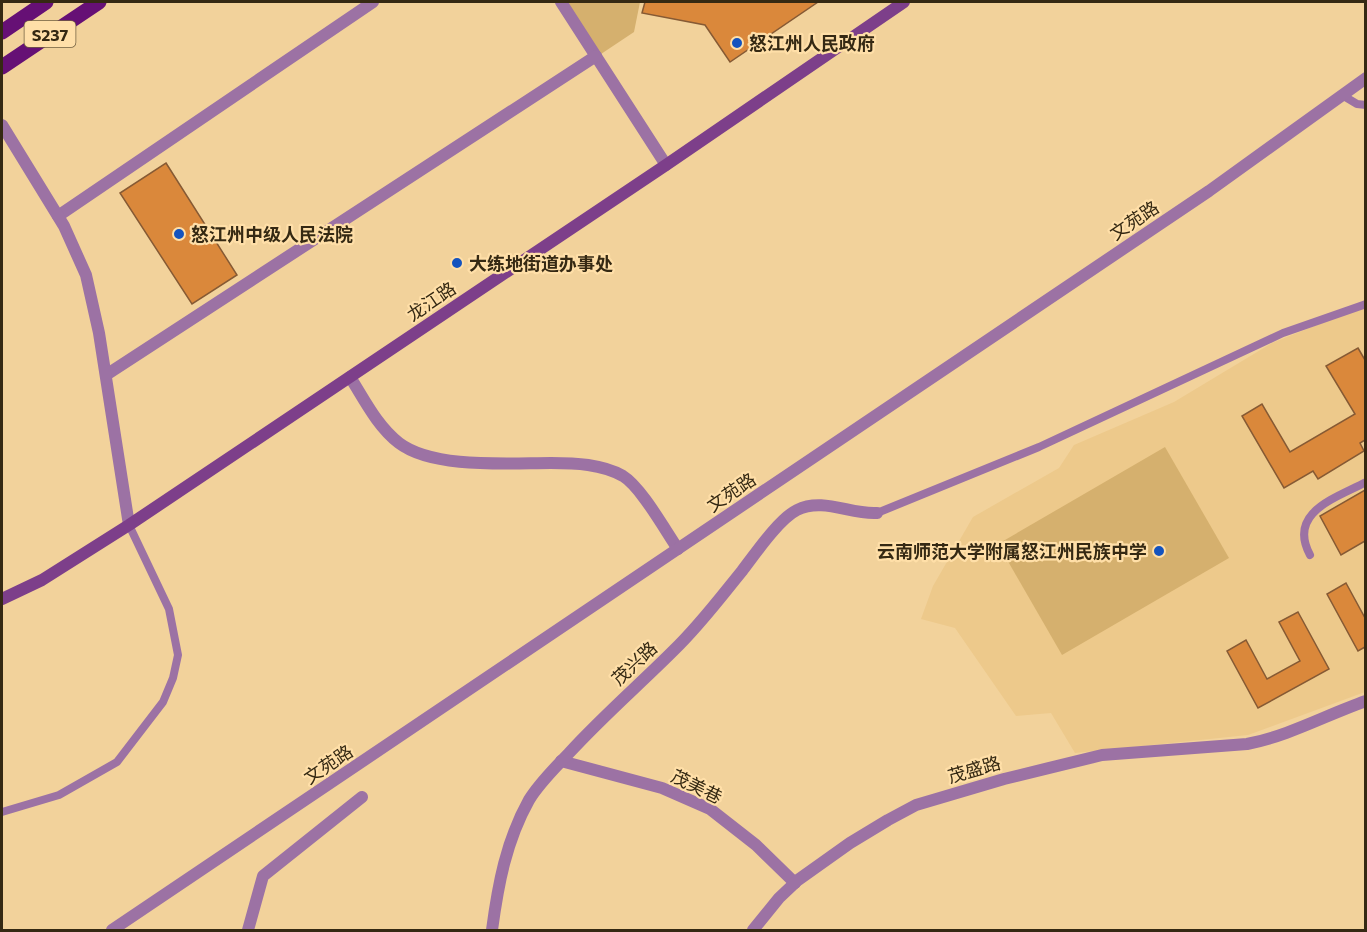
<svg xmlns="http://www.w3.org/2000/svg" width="1367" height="932" font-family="Commissioner,'Noto Sans SC',sans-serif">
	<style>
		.built { fill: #edc98b }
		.green { fill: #d5b06e }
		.building { fill: #da883b; stroke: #865a34; stroke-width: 1.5 }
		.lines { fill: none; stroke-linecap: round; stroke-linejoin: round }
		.service { stroke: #9c72a4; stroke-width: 8 }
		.minor { stroke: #9c72a4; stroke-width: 12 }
		.tertiary { stroke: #9c72a4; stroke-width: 12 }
		.secondary { stroke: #7d3f8a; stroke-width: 12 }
		.primary { stroke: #661075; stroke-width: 15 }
		.poi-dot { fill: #1453be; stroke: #ffdfa8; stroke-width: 2 }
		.labels { text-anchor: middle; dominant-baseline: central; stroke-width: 4.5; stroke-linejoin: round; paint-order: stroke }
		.shield { fill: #ffdfa8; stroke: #726040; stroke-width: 1.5 }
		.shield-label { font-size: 16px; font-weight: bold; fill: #352913 }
		.poi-label { font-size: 18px; font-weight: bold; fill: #352913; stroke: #ffdfa8; text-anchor: start }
		.street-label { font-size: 18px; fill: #352913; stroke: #ffdfa8 }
	</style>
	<rect width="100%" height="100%" fill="#f2d29b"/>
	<!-- built -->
	<path class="built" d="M1365 299V692L1248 735 1075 753 1051 713 1016 716 955 628 921 619 933 586 973 517 1059 468 1074 445 1174 402 1272 343 1352 311Z"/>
	<!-- green -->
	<g class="green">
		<path d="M565 2H640L634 32 601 54Z"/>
		<path d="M1165 447 1229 558 1062 655 998 544Z"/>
	</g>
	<!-- building -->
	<g class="building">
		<path d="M645 2H818L730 62 705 25 642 13Z"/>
		<path d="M166 163 237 275 192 304 120 193Z"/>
		<path d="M1358 348 1365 360V440L1360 443 1364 451 1318 479 1313 471 1284 488 1242 416 1262 404 1290 452 1355 414 1326 366Z"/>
		<path d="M1365 490V541L1341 555 1320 516Z"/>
		<path d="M1346 583 1365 618V647L1358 651 1327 594Z"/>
		<path d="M1298 612 1329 669 1258 708 1227 651 1246 640 1267 679 1300 661 1279 622Z"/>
	</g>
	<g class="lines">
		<!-- service -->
		<g class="service">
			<path d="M1342 95 1357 104 1366 105"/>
			<path d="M877 513 1039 447 1283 333 1366 304"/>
			<path d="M1310 555C1287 512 1336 498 1366 482"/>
			<path d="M2 812 59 795 117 762 163 702 173 678 178 655 169 609 129 525"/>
		</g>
		<!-- minor -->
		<g class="minor">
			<path d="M561 2 666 165"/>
			<path d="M58 216 373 2"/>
			<path d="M106 375 596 56"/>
			<path d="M350 377C364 399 377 426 399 443 433 469 509 463 551 463 575 463 602 464 623 476 641 487 665 530 678 549"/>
			<path d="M561 761 662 788 710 809 756 845 795 883"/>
			<path d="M248 930 263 876 362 797"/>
			<path d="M492 930C498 885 506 841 529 800 540 782 556 767 570 752 603 716 640 684 674 650 699 626 720 598 742 571 755 554 779 519 797 510 823 497 851 515 877 513"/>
			<path d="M753 930 779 898 798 880 850 843 888 820 916 805 1004 779 1102 755 1247 744C1289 736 1326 715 1366 701"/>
		</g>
		<!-- tertiary -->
		<g class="tertiary">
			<path d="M2 125 64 226 86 275 99 333 129 525"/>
			<path d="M112 930 1209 191 1366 78"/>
		</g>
		<!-- secondary -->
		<path class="secondary" d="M2 599 42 580 129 525 666 165 904 2"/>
		<!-- primary -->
		<g class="primary">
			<path d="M2 32 46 2"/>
			<path d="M2 67 99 2"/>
		</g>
	</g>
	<!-- markers -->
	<g class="poi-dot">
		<circle cx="737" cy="43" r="6"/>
		<circle cx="179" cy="234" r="6"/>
		<circle cx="457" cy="263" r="6"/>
		<circle cx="1159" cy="551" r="6"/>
	</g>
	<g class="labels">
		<!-- shield labels -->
		<rect class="shield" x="24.5" y="21" width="51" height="26" rx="4.5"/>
		<g class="shield-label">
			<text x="50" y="34">S237</text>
		</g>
		<!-- poi labels -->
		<g class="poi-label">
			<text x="749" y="43">怒江州人民政府</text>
			<text x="191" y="234">怒江州中级人民法院</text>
			<text x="469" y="263">大练地街道办事处</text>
			<text x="1147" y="551" text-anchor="end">云南师范大学附属怒江州民族中学</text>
		</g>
		<!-- street labels -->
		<g class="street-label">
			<text transform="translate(1134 220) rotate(-34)">文苑路</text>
			<text transform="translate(431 301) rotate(-34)">龙江路</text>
			<text transform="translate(731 492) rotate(-34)">文苑路</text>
			<text transform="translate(634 663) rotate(-43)">茂兴路</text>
			<text transform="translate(328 764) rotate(-34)">文苑路</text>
			<text transform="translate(974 769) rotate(-16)">茂盛路</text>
			<text transform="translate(697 786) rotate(26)">茂美巷</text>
		</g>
	</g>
	<!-- border -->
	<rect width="1367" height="932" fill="none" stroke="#352913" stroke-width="6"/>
</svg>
